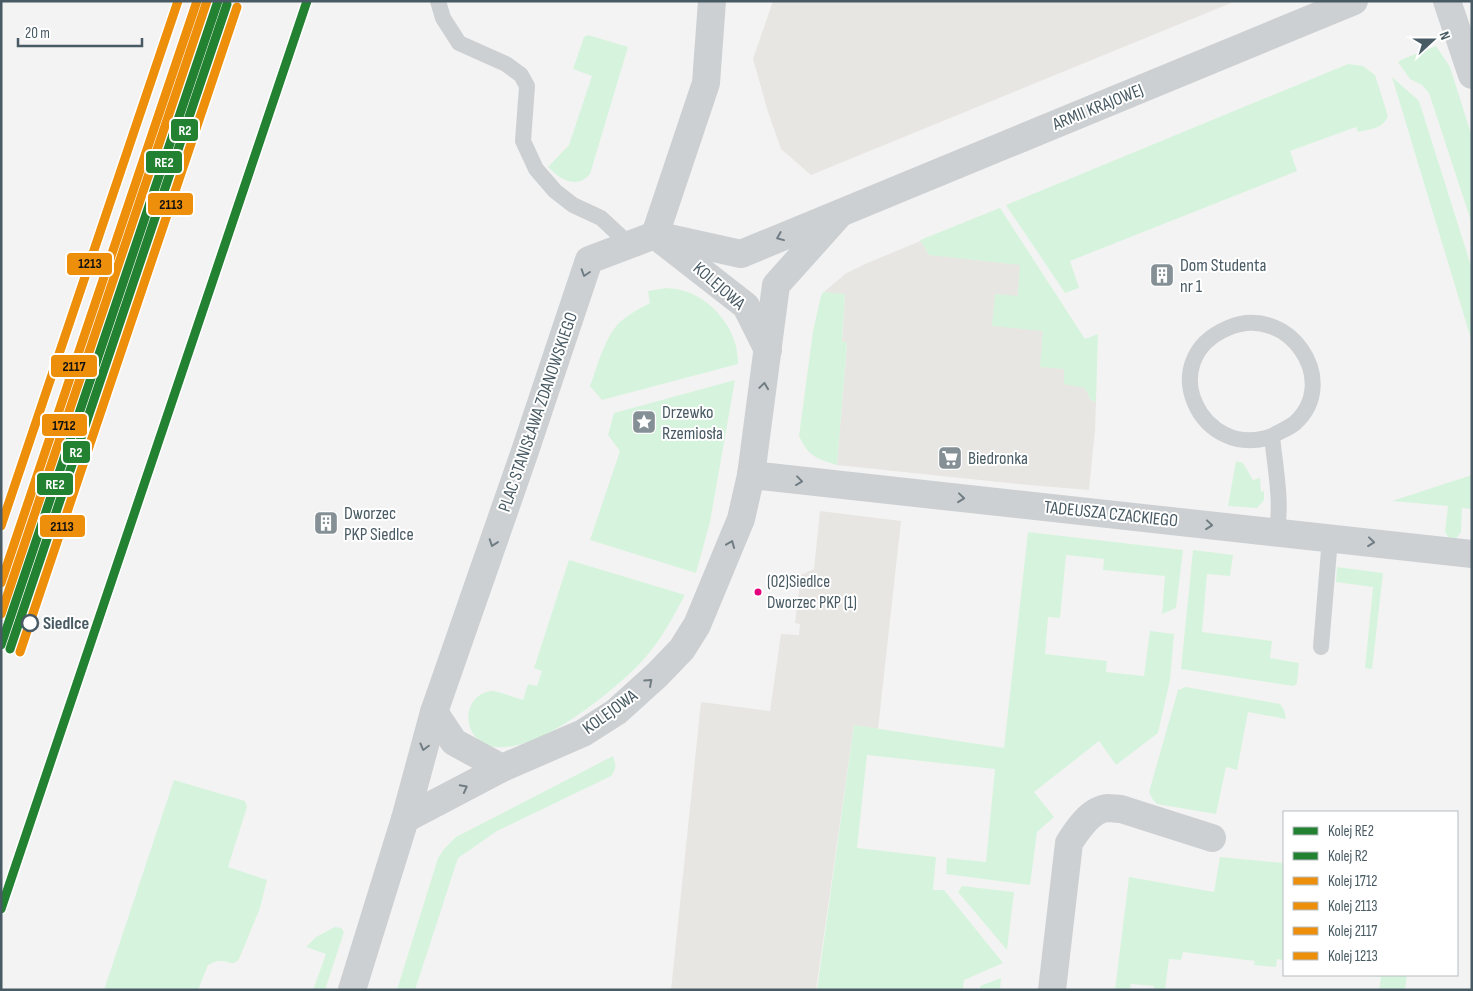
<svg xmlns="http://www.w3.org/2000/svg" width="1473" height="991" font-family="'Sofia Sans Condensed',sans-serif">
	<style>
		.commercial { fill: #e8e6e2 }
		.green { fill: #d6f4dd }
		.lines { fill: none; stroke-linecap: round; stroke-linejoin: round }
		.lane { stroke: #cdd0d2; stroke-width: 16 }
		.street { stroke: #cdd0d2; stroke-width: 28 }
		.secondary { stroke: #cdd1d4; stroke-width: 28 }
		.rail-1-casing { stroke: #fff; stroke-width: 12 }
		.rail-2-casing { stroke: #fff; stroke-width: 12 }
		.rail-3-casing { stroke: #fff; stroke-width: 12 }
		.rail-4-casing { stroke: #fff; stroke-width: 12 }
		.rail-5-casing { stroke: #fff; stroke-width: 12 }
		.rail-6-casing { stroke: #fff; stroke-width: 12 }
		.rail-1 { stroke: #238132; stroke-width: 9 }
		.rail-2 { stroke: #238132; stroke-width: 9 }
		.rail-3 { stroke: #ed8f0a; stroke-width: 9 }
		.rail-4 { stroke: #ed8f0a; stroke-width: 9 }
		.rail-5 { stroke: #ed8f0a; stroke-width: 9 }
		.rail-6 { stroke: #ed8f0a; stroke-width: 9 }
		.oneway { stroke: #707d84 }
		.bus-dot { fill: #e5007d; stroke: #fff; stroke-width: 2 }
		.stop-dot { fill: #fff; stroke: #485a63; stroke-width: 2.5 }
		.labels { text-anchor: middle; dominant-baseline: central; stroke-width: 4; stroke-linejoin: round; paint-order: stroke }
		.bus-label { font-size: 17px; fill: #485a63; stroke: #fff; text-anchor: start }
		.street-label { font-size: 18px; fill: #485a63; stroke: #fff }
		.poi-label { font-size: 18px; fill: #485a63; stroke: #fff; text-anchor: start }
		.stop-label { font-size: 18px; font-weight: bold; fill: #485a63; stroke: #fff; text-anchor: start }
		.line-badge { stroke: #fff; stroke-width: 2 }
		.badge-label { font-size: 14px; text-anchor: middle; font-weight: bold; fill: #fff }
		.pale-badge-label { font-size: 14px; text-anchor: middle; font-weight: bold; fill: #111 }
	</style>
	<rect width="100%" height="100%" fill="#f4f3f3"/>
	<!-- commercial -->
	<g class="commercial">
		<path d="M773 1H1236L811 175 781 149 768 112 753 59Z"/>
		<path d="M1000 208 1091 400 1096 402 1095 430 1089 490 1028 485 837 465 847 343 842 342 845 295 824 292 845 274 865 264Z"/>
		<path d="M820 511 901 521 878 729 854 725 816 990H671L701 702 770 711 781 634 799 635 800 624 795 623 801 575 814 569Z"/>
	</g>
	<!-- green -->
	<g class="green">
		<path d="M588 35 628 47 590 174C576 190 560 179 548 167L569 145 592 76 573 69 584 37Z"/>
		<path d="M1436 46 1450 67 1472 137V224L1429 93 1422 85 1410 79 1398 62 1403 59Z"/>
		<path d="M1348 64 1363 66 1375 75 1388 116C1383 129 1370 129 1358 132L1356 127 1290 151 1297 171 1070 261 1079 288 1065 293 1006 205Z"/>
		<path d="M1392 77 1419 101 1472 269V342Z"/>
		<path d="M1000 208 1085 339 1098 334 1096 402 1091 400 1085 388 1064 384V369L1040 367 1043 331 992 326 995 294 1018 296 1020 265 929 255 920 240Z"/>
		<path d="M666 288C671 289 676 288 681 290 713 298 739 331 738 364L602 400 590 386C598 365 604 338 620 322 629 314 640 308 650 303L648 291Z"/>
		<path d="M823 292 845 294 842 341 847 343 837 465C817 459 808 456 799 436L813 331 821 296Z"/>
		<path d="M735 380 710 522 696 573 590 540 620 451 608 435 614 413Z"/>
		<path d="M1236 461 1243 463 1253 480 1260 478 1261 492 1264 491V500L1257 508 1228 506Z"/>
		<path d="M1472 475V509L1462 508 1461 532 1455 540 1449 538 1445 532 1448 506 1392 501Z"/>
		<path d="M1028 532 1183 550 1176 608 1162 614 1165 576 1103 570 1104 559 1066 555 1060 618 1048 617 1045 654 1107 661 1106 672 1144 676 1150 631 1174 634 1170 680 1158 733 1116 765 1099 741 1034 792 1054 817 1037 832 1030 885 946 874 947 858 986 862 995 769 867 755 857 848 936 857 933 890H944L1003 963 964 980 963 990H817L854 725 1004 748Z"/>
		<path d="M1193 550 1233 555 1230 576 1207 574 1202 632 1272 641 1270 658 1299 663 1297 683 1294 686 1181 669Z"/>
		<path d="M569 560 685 595C673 617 661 640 644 659 617 689 525 766 483 743 461 730 464 696 490 691 497 690 515 698 523 700L528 684 537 686 542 671 534 668Z"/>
		<path d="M1337 567 1383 573 1372 669 1365 668 1373 587 1336 582Z"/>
		<path d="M1186 687 1280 704 1284 710 1286 719 1248 712 1237 770 1226 767 1216 814 1157 804 1153 800 1149 792 1178 690Z"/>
		<path d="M613 756C616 765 617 768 611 776L497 831 458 858 415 990H397L438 858 445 848 456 837Z"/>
		<path d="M174 780 245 801 247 807 228 867 267 880 260 908 239 959C233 967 229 961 221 961 216 961 212 963 208 965L198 990H104Z"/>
		<path d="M1220 857 1284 863V960L1277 959 1276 967 1254 965 1255 961 1183 952 1181 960 1169 959 1165 990H1154V986L1131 984 1130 990H1115L1129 877 1214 892Z"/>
		<path d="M962 886 1014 892 1007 950 958 892Z"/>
		<path d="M335 927 341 928 344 932 325 990H313L326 954 306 947 316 937Z"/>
		<path d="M1364 975H1407L1405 990H1379L1381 977Z"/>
		<path d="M1001 978 1000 990H980V986Z"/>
	</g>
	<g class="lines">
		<!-- lane -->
		<g class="lane">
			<path d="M438 1 443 18 459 43 506 64 521 75 527 86 523 141 536 169 555 191 573 205 601 218 630 245"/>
			<path d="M1272 436C1202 462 1152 360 1228 328 1287 302 1342 380 1295 423 1289 428 1279 432 1272 436 1275 467 1282 500 1277 532"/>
			<path d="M1321 647 1330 538"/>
		</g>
		<!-- street -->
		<g class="street">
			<path d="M712 1 706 83 655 235 746 306 768 350"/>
			<path d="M751 475 1472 554"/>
			<path d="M434 712 454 742 502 768"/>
			<path d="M405 819 502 768 583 733 616 712 657 675 682 649 697 625 741 519 751 475 776 285 837 217"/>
			<path d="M352 990 405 819 434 712 524 454 589 260 655 235 741 254 1354 1"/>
			<path d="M1052 990 1069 843C1077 830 1091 809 1108 808 1112 808 1117 809 1121 809L1212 838"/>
		</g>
		<!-- secondary -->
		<path class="secondary" d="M1447 1 1472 75"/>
		<defs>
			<g id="rail-1">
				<path d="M1 645 218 1"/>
				<path d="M1 909 307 1"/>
			</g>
			<path id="rail-2" d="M10 649 227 4"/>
			<path id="rail-3" d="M1 614 207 1"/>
			<path id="rail-4" d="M20 652 237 7"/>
			<path id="rail-5" d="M1 583 197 1"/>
			<path id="rail-6" d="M1 526 178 1"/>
		</defs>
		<!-- rail-1 casing -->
		<use href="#rail-1" class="rail-1-casing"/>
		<!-- rail-2 casing -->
		<use href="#rail-2" class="rail-2-casing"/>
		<!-- rail-3 casing -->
		<use href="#rail-3" class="rail-3-casing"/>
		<!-- rail-4 casing -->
		<use href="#rail-4" class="rail-4-casing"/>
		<!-- rail-5 casing -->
		<use href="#rail-5" class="rail-5-casing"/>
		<!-- rail-6 casing -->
		<use href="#rail-6" class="rail-6-casing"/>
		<!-- rail-1 -->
		<use href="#rail-1" class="rail-1"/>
		<!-- rail-2 -->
		<use href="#rail-2" class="rail-2"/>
		<!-- rail-3 -->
		<use href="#rail-3" class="rail-3"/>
		<!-- rail-4 -->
		<use href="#rail-4" class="rail-4"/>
		<!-- rail-5 -->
		<use href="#rail-5" class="rail-5"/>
		<!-- rail-6 -->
		<use href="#rail-6" class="rail-6"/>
	</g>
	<!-- one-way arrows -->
	<defs><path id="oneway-chevron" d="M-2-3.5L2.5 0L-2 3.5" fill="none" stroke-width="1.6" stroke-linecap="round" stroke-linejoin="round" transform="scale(1.25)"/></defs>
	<g class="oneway">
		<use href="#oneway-chevron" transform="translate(780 237) rotate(158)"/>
		<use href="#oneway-chevron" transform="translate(585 273) rotate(108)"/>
		<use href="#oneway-chevron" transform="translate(764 386) rotate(-82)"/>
		<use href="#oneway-chevron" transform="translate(799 481) rotate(7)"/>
		<use href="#oneway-chevron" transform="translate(961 498) rotate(6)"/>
		<use href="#oneway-chevron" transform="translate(1209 525) rotate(6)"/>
		<use href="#oneway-chevron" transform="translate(1371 542) rotate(6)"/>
		<use href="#oneway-chevron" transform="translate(493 543) rotate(109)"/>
		<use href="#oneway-chevron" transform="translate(731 544) rotate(-68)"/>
		<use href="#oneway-chevron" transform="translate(649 682) rotate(-42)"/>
		<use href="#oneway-chevron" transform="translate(424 747) rotate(105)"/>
		<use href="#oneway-chevron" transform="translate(464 788) rotate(-28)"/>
	</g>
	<!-- icons -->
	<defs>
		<symbol id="building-square" viewBox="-11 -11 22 22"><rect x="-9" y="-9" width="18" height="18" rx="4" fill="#849095" stroke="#fff"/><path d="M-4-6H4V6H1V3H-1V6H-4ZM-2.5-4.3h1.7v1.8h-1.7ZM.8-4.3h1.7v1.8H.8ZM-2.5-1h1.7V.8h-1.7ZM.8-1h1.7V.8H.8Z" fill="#fff"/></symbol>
		<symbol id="sight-square" viewBox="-11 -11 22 22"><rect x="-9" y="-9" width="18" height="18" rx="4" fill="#849095" stroke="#fff"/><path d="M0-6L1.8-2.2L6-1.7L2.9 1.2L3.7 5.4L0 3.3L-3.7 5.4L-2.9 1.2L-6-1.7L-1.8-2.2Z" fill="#fff"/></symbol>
		<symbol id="supermarket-square" viewBox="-11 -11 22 22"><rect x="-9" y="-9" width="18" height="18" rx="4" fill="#849095" stroke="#fff"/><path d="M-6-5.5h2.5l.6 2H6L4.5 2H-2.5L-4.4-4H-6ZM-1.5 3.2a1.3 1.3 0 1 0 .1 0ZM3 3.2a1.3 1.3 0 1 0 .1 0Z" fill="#fff"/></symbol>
	</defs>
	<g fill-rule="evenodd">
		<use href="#building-square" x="1148" y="261" width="28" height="28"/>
		<use href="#sight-square" x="630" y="408" width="28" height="28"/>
		<use href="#supermarket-square" x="936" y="444" width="28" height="28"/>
		<use href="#building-square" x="312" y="509" width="28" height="28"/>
	</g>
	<!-- markers -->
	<circle class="bus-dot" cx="758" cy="592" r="4.5"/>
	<circle class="stop-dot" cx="30" cy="623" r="8"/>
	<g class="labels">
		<!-- bus labels -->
		<g class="bus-label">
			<text x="767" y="582">(02)Siedlce<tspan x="767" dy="21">Dworzec PKP (1)</tspan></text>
		</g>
		<!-- street labels -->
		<g class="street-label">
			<text transform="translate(1098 107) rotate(-22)">ARMII KRAJOWEJ</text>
			<text transform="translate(719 286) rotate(41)">KOLEJOWA</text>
			<text transform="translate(538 412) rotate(-71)">PLAC STANISŁAWA ZDANOWSKIEGO</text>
			<text transform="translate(1111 514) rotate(6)">TADEUSZA CZACKIEGO</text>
			<text transform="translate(610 712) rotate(-36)">KOLEJOWA</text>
		</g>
		<!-- poi labels -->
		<g class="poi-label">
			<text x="1180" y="265">Dom Studenta<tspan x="1180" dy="21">nr 1</tspan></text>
			<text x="662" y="412">Drzewko<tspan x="662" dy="21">Rzemiosła</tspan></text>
			<text x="968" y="458">Biedronka</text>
			<text x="344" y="513">Dworzec<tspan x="344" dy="21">PKP Siedlce</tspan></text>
		</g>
		<!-- stop labels -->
		<g class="stop-label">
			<text x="43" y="623">Siedlce</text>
		</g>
	</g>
	<g class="line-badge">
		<rect x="170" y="118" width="29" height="24" rx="5" fill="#238132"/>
		<rect x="145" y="150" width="38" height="24" rx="5" fill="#238132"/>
		<rect x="147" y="192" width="47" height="24" rx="5" fill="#ed8f0a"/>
		<rect x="66" y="252" width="47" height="24" rx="5" fill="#ed8f0a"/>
		<rect x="50" y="354" width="48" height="24" rx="5" fill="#ed8f0a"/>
		<rect x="41" y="413" width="47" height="24" rx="5" fill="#ed8f0a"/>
		<rect x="62" y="440" width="29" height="24" rx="5" fill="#238132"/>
		<rect x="36" y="472" width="38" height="24" rx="5" fill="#238132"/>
		<rect x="39" y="514" width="47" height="24" rx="5" fill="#ed8f0a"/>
	</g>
	<g class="badge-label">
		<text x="185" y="135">R2</text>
		<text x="164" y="167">RE2</text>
		<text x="76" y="457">R2</text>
		<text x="55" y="489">RE2</text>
	</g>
	<g class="pale-badge-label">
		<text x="171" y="209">2113</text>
		<text x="90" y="268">1213</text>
		<text x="74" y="371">2117</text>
		<text x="64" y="430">1712</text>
		<text x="62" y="531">2113</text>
	</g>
	<!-- border -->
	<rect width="1473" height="991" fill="none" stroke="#485a63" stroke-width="5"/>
	<!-- legend -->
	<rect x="1283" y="811" width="175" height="165" fill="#ffffff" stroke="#b6bdc1"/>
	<rect x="1293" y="827" width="25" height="8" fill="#238132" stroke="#b6bdc1"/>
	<text x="1328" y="836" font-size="15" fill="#485a63">Kolej RE2</text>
	<rect x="1293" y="852" width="25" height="8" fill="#238132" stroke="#b6bdc1"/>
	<text x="1328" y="861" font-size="15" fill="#485a63">Kolej R2</text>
	<rect x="1293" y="877" width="25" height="8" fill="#ed8f0a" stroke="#b6bdc1"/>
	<text x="1328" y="886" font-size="15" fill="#485a63">Kolej 1712</text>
	<rect x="1293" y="902" width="25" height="8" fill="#ed8f0a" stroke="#b6bdc1"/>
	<text x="1328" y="911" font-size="15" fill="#485a63">Kolej 2113</text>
	<rect x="1293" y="927" width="25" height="8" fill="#ed8f0a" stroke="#b6bdc1"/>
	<text x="1328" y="936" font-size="15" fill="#485a63">Kolej 2117</text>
	<rect x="1293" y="952" width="25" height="8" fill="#ed8f0a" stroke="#b6bdc1"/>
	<text x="1328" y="961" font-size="15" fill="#485a63">Kolej 1213</text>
	<!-- north arrow -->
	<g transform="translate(1433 40) rotate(69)" stroke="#ffffff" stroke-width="4" paint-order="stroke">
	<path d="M0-4L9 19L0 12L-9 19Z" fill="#485a63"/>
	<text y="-8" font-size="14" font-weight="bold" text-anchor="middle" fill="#485a63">N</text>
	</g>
	<!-- scale -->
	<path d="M18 38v8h124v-8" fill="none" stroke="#485a63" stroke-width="2.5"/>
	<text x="25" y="38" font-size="15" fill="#485a63" stroke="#ffffff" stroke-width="4" paint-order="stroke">20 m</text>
</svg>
